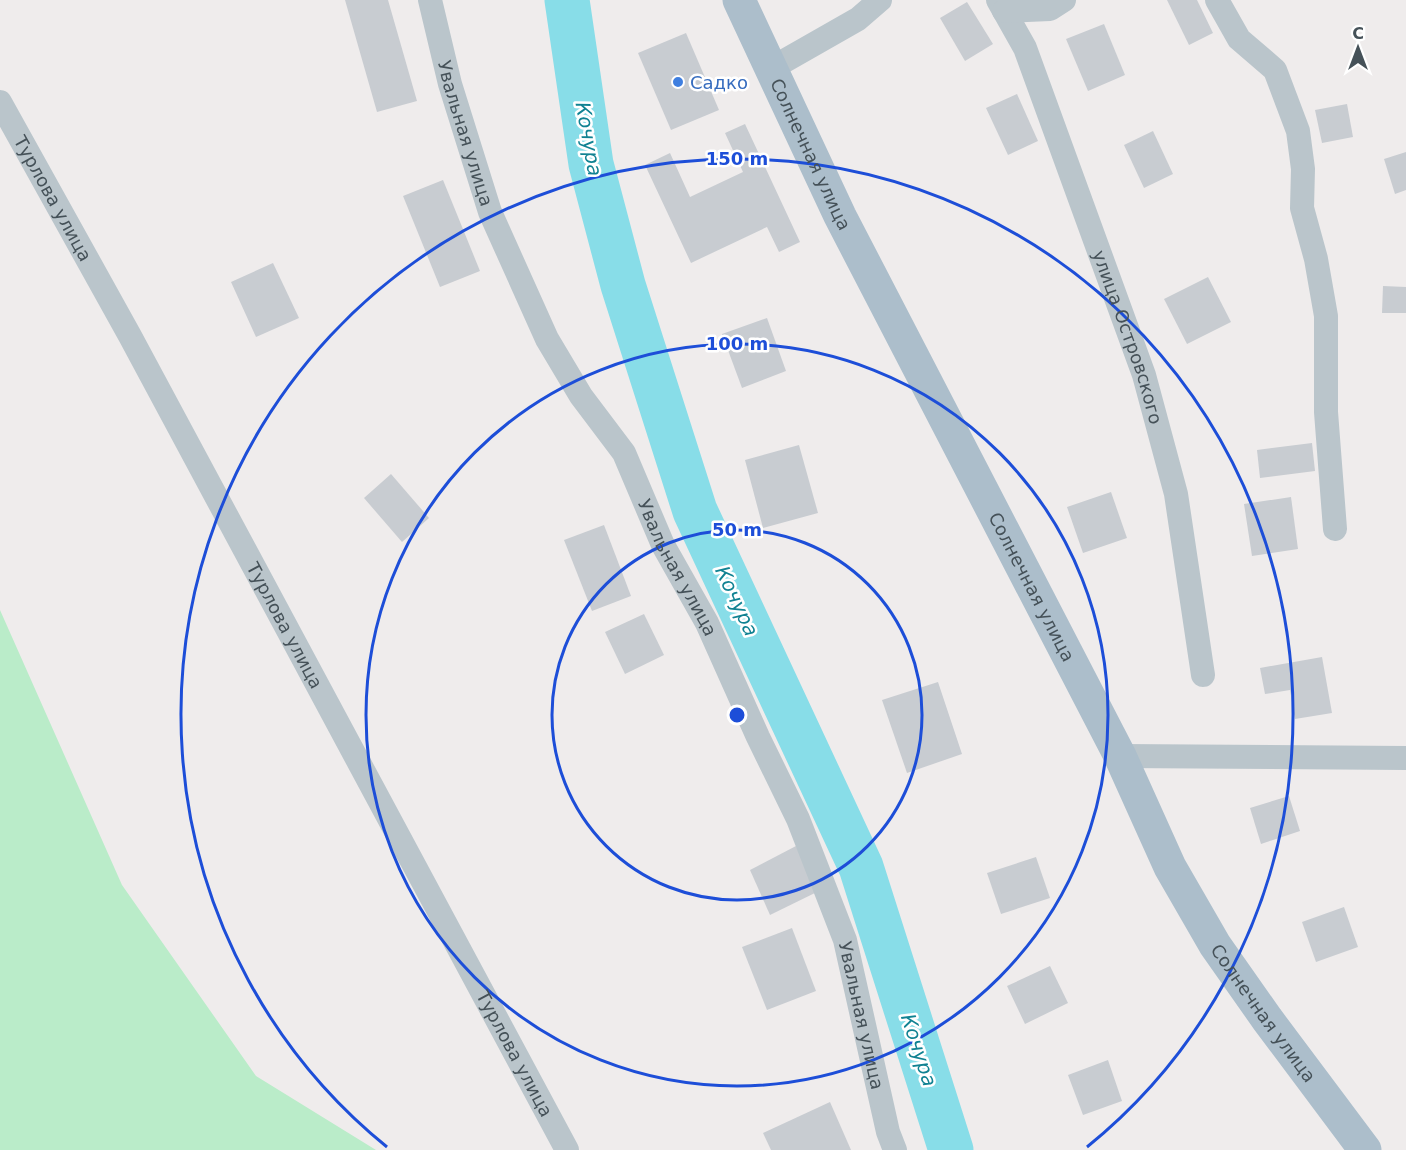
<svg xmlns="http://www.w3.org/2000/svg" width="1406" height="1150" font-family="'DejaVu Sans',sans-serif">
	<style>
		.green { fill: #baecc9 }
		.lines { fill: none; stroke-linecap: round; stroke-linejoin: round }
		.river { stroke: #88dde8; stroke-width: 45 }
		.building { fill: #c8ccd1 }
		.street { stroke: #bac5cb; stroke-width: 24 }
		.primary { stroke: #acbecb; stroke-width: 33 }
		.ring { fill: none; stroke: #1d4ed8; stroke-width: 3 }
		.shop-dot { fill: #3f7fe0; stroke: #fff; stroke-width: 2 }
		.labels { text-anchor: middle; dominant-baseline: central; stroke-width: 5; stroke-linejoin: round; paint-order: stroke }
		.shop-label { font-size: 18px; fill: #366cbe; stroke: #fff; text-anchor: start }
		.street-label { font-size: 18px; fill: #455158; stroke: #fff }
		.water-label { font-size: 20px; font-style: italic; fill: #108292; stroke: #fff }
		.centre { fill: #1d4ed8; stroke: #fff; stroke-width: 3 }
		.ring-label { font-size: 18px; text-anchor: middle; font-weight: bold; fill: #1d4ed8; stroke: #fff; stroke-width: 5; stroke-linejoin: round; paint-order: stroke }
	</style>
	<rect width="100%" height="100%" fill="#efecec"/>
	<!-- green -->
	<path class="green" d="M0 610 122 885 256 1076 376 1150H0Z"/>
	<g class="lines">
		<!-- river -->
		<path class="river" d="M567 0 591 164 623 285 695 511 861 867 951 1150"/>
	</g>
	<!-- building -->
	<g class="building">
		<path d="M345 0H388L417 101 377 112Z"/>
		<path d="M1167 0H1197L1213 33 1189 45Z"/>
		<path d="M967 2 993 44 965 61 940 18Z"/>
		<path d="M1104 24 1125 75 1088 91 1066 39Z"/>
		<path d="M686 33 719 110 671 130 638 53Z"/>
		<path d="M1017 94 1038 141 1008 155 986 108Z"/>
		<path d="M1347 104 1353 137 1322 143 1315 110Z"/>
		<path d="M745 124 800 242 779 252 767 227 691 263 645 165 670 153 690 197 743 172 725 133Z"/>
		<path d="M1153 131 1173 174 1144 188 1124 145Z"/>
		<path d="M1406 152V190L1395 194 1384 159Z"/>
		<path d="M443 180 480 271 440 287 403 196Z"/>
		<path d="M273 263 299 318 256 337 231 282Z"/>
		<path d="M1208 277 1231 322 1187 344 1164 299Z"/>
		<path d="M1383 286 1406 287V313H1382Z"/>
		<path d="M767 318 786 371 742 388 722 334Z"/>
		<path d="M1312 443 1315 471 1260 478 1257 450Z"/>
		<path d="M799 445 818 513 763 528 745 460Z"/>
		<path d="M391 474 429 518 402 542 364 498Z"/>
		<path d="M1111 492 1127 538 1083 553 1067 507Z"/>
		<path d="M1291 497 1298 549 1252 556 1244 504Z"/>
		<path d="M604 525 631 596 592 611 564 540Z"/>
		<path d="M644 614 664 655 625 674 605 632Z"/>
		<path d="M1322 657 1332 713 1295 719 1290 690 1265 694 1260 668Z"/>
		<path d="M938 682 962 754 907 773 882 700Z"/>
		<path d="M1289 796 1300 831 1261 844 1250 808Z"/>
		<path d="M796 846 819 891 770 915 750 870Z"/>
		<path d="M1036 857 1050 898 1001 914 987 873Z"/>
		<path d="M1344 907 1358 947 1316 962 1302 922Z"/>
		<path d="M792 928 816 991 767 1010 742 947Z"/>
		<path d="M1050 966 1068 1003 1025 1024 1007 986Z"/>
		<path d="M1108 1060 1122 1101 1083 1115 1068 1075Z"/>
		<path d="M830 1102 851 1150H771L763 1133Z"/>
	</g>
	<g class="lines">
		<!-- street -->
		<g class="street">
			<path id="s1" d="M430 0 450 84 490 212 547 339 581 396 624 453 663 545 707 623 758 737 798 819 845 940 888 1132 895 1150"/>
			<path id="s2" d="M998 0 1025 48 1144 375 1176 494 1203 675"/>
			<path d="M1217 0 1239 39 1275 70 1298 131 1303 169 1302 208 1316 259 1326 316V412L1335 529"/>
			<path d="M1004 11 1050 9 1064 0"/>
			<path d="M772 68 858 19 880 0"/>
			<path id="s3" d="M0 102 130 336 567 1150"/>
			<path d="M1120 756 1406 758"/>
		</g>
		<!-- primary -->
		<path class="primary" id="s4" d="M739 0 840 216 1120 756 1170 867 1215 945 1267 1019 1365 1150"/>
	</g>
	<!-- distance rings -->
	<g class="ring">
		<circle cx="737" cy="715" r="185"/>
		<circle cx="737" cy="715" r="371"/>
		<path d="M387 1147A556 556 0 1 1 1087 1147"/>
	</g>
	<!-- markers -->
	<circle class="shop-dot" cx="678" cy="82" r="6"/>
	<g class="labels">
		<!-- shop labels -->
		<g class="shop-label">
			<text x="690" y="82">Садко</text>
		</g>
		<!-- street labels -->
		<g class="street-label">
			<text stroke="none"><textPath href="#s1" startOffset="138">Увальная улица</textPath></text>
			<text stroke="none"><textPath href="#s4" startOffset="170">Солнечная улица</textPath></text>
			<text stroke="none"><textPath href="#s3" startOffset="110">Турлова улица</textPath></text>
			<text stroke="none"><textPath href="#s2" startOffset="362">улица Островского</textPath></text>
			<text stroke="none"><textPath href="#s1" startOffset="624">Увальная улица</textPath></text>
			<text stroke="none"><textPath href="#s4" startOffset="656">Солнечная улица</textPath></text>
			<text stroke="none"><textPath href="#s3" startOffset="596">Турлова улица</textPath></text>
			<text stroke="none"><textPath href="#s4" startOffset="1142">Солнечная улица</textPath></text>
			<text stroke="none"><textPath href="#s1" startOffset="1110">Увальная улица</textPath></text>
			<text stroke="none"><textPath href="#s3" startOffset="1082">Турлова улица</textPath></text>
		</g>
		<!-- water labels -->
		<g class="water-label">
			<text transform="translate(589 139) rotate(80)">Кочура</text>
			<text transform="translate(737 601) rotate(65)">Кочура</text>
			<text transform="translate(919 1050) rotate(72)">Кочура</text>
		</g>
	</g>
	<circle cx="737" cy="715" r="9" class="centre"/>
	<g class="ring-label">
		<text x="737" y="165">150 m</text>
		<text x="737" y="350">100 m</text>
		<text x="737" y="536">50 m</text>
	</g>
	<!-- north arrow -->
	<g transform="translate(1358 48)" stroke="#ffffff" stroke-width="4.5" paint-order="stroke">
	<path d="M0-4.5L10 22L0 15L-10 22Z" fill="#455158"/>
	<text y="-9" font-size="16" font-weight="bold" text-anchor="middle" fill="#455158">С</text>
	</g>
</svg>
